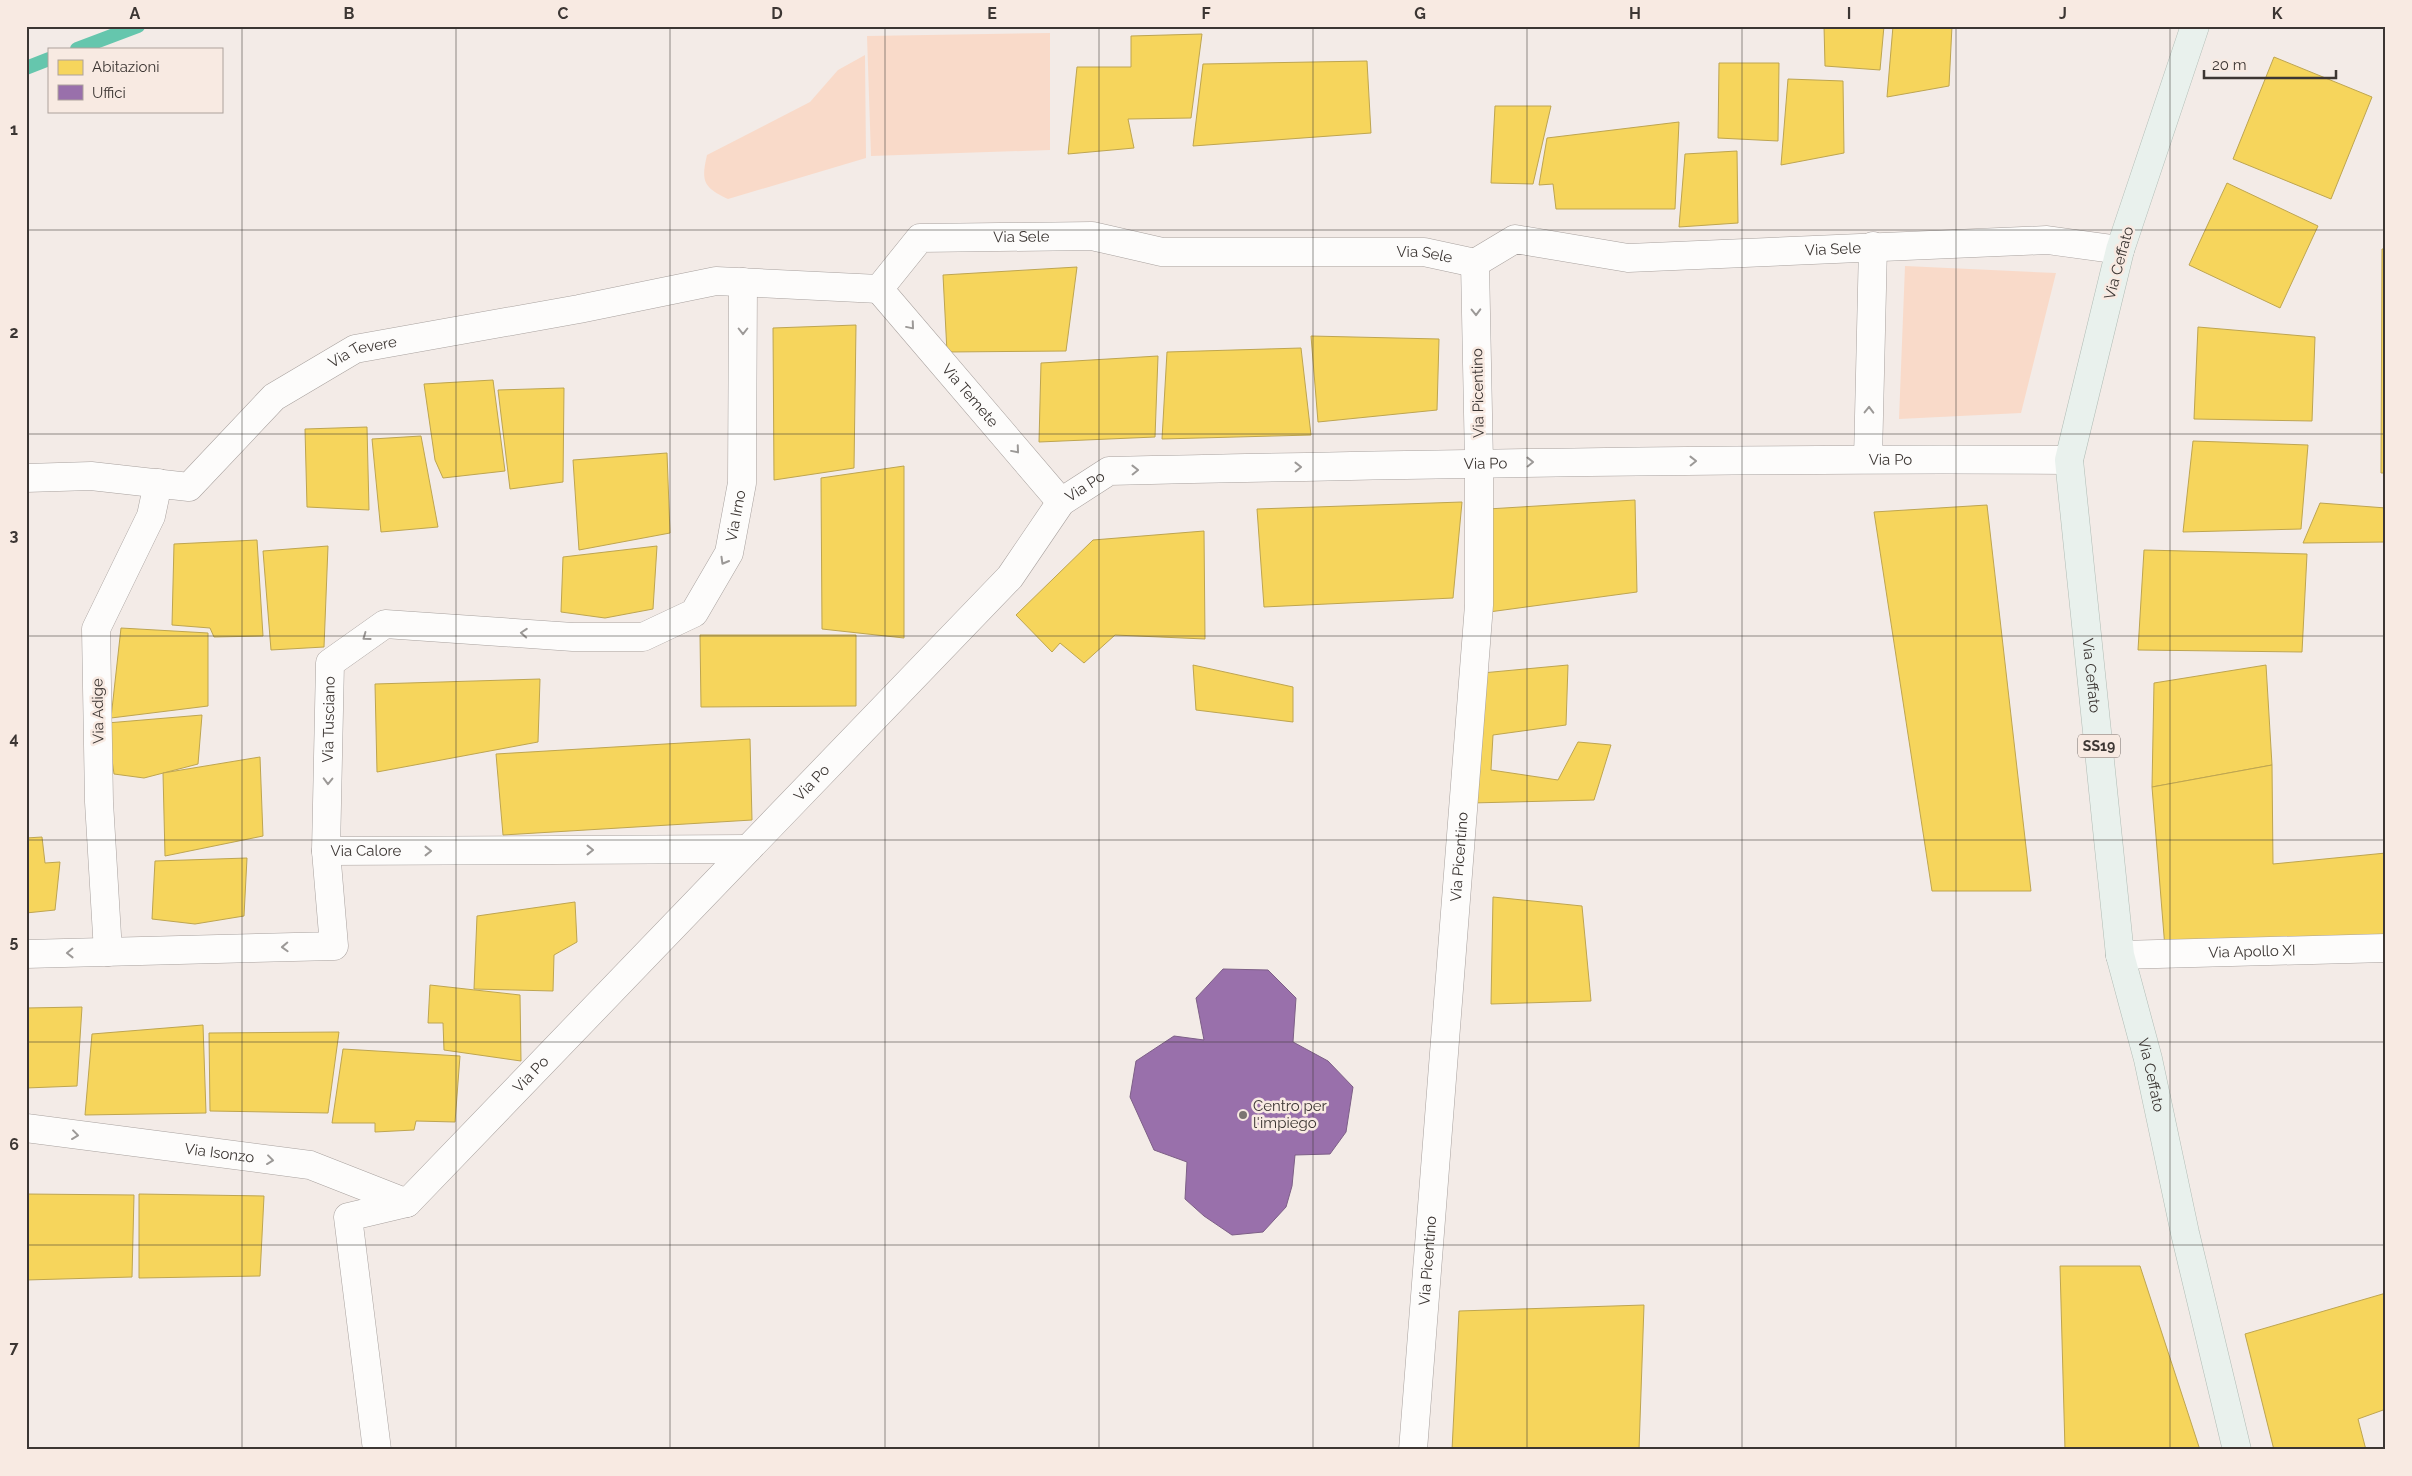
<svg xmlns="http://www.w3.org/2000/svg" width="2412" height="1476" font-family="Raleway,sans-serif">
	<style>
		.green { fill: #f9dac9 }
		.homes { fill: #f6d55c; stroke: #bea550 }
		.offices { fill: #9970ab; stroke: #7d5f87 }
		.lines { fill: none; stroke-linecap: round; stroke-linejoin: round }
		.stream { stroke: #65c6ad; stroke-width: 14 }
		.minor-casing { stroke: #a8a19e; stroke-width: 29 }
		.major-casing { stroke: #b0bcb5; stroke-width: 29 }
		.minor { stroke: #fdfcfb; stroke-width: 28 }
		.major { stroke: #e9f1ed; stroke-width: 28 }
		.oneway { stroke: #9c9997 }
		.grid { fill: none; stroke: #3c3633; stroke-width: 1; stroke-opacity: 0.55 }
		.poi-dot { fill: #7c7572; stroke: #f8eae2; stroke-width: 2 }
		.labels { text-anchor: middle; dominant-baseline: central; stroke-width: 5; stroke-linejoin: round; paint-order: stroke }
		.shield { fill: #f8eae2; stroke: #746c68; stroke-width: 1 }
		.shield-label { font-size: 14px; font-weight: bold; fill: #3c3633 }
		.street-label { font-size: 15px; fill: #3c3633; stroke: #f8eae2 }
		.poi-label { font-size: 15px; fill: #3c3633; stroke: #f8eae2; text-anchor: start }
		.neatline { fill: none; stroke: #3c3633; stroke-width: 2 }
		.grid-label { font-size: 16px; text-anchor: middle; font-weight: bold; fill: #3c3633 }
	</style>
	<rect width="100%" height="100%" fill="#f3ebe7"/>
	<!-- green -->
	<g class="green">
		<path d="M1050 33V150L871 156 867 36Z"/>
		<path d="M865 55 866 158 728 199C703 187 701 181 707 155L810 102 838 70Z"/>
		<path d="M1905 266 2056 273 2021 413 1899 419Z"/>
	</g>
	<!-- homes -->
	<g class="homes">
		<path d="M1824 26H1884L1880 70 1825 66Z"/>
		<path d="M1893 26H1952L1949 86 1887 97Z"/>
		<path d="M1202 34 1191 118 1128 119 1134 148 1068 154 1077 67H1131V36Z"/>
		<path d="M2274 57 2372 97 2331 199 2233 159Z"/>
		<path d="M1367 61 1371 133 1193 146 1203 64Z"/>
		<path d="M1719 63H1779L1778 141 1718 138Z"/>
		<path d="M1788 79 1843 81 1844 153 1781 165Z"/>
		<path d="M1495 106H1551L1533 184 1491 183Z"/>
		<path d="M1679 122 1675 209H1556L1553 184 1539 185 1547 138Z"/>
		<path d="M1737 151 1738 223 1679 227 1685 154Z"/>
		<path d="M2227 183 2318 226 2280 308 2189 265Z"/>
		<path d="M2382 249H2386V473H2381Z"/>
		<path d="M1077 267 1066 351 947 352 943 275Z"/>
		<path d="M856 325 854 468 774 480 773 328Z"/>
		<path d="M2198 327 2315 337 2312 421 2194 419Z"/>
		<path d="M1311 336 1439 339 1437 410 1318 422Z"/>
		<path d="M1301 348 1311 435 1162 439 1167 352Z"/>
		<path d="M1158 356 1155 437 1039 442 1041 363Z"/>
		<path d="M493 380 505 471 443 478 435 460 424 384Z"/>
		<path d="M564 388 563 482 510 489 498 390Z"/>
		<path d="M367 427 369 510 307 507 305 429Z"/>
		<path d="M421 436 438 527 381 532 372 439Z"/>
		<path d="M2193 441 2308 445 2301 529 2183 532Z"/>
		<path d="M667 453 670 533 579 550 573 460Z"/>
		<path d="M904 466V638L822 629 821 478Z"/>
		<path d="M1635 500 1637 592 1489 612 1488 509Z"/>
		<path d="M1462 502 1453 598 1264 607 1257 509Z"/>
		<path d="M2320 503 2386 508V542L2303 543Z"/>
		<path d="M1987 505 2031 891H1932L1874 512Z"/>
		<path d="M1204 531 1205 639 1115 635 1084 663 1060 643 1052 652 1016 615 1093 540Z"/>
		<path d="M257 540 263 636 214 637 210 628 172 625 174 544Z"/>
		<path d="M328 546 324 647 271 650 263 551Z"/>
		<path d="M657 546 653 609 605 618 561 612 563 557Z"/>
		<path d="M2144 550 2307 554 2302 652 2138 650Z"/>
		<path d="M121 628 208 633V706L111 718Z"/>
		<path d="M700 635H856V706L701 707Z"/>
		<path d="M1193 665 1293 687V722L1196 710Z"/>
		<path d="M1568 665 1566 725 1493 735 1491 770 1558 780 1578 742 1611 745 1594 800 1471 803 1482 673Z"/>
		<path d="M2266 665 2272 765 2152 787 2154 683Z"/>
		<path d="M540 679 538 742 377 772 375 684Z"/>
		<path d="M202 715 198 764 144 778 114 774 107 723Z"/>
		<path d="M750 739 752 820 503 835 496 754Z"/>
		<path d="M260 757 263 836 165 856 163 773Z"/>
		<path d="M2272 765 2273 864 2386 853V941L2165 948 2152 787Z"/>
		<path d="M42 837 45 863 60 862 55 910 26 913V838Z"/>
		<path d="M247 858 244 916 195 924 152 919 155 861Z"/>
		<path d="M1493 897 1582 906 1591 1001 1491 1004Z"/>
		<path d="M575 902 577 942 554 955 553 991 474 989 477 916Z"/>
		<path d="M430 985 520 995 521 1061 444 1050 443 1023H428Z"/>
		<path d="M82 1007 77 1086 26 1088V1008Z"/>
		<path d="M203 1025 206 1113 85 1115 92 1034Z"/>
		<path d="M339 1032 328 1113 210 1111 209 1033Z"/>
		<path d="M343 1049 460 1056 455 1122 416 1121 414 1130 375 1132V1123H332Z"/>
		<path d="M26 1194 134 1195 132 1277 26 1280Z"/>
		<path d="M139 1194 264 1196 260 1276 139 1278Z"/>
		<path d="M2060 1266H2140L2200 1450H2065Z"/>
		<path d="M2386 1293V1409L2358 1419 2366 1450H2274L2245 1334Z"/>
		<path d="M1644 1305 1639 1450H1452L1459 1311Z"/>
	</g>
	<!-- offices -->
	<path class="offices" d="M1223 969 1268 970 1296 998 1293 1042 1328 1061 1353 1087 1346 1132 1330 1154 1295 1155 1292 1186 1286 1207 1263 1232 1232 1235 1204 1216 1185 1199 1187 1162 1154 1150 1130 1097 1136 1061 1174 1036 1204 1040 1196 998Z"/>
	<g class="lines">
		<!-- stream -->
		<g class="stream">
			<path d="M77 49 138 26"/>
			<path d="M26 68 49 59"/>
		</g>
		<defs>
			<g id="minor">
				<path id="s1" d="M879 289 1061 502"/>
				<path d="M1868 459 1873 246"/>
				<path id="s2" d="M26 478 91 476 189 487 274 397 355 349 579 309 716 281 879 289 920 238 1092 236 1162 252H1424L1475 263 1515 239 1628 258 2047 240 2120 250"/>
				<path id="s3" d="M326 851 748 849"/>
				<path d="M108 952 99 802 96 629 151 516 158 483"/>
				<path id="s4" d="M26 954 334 946 326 851 330 663 385 624 573 637H643L694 613 729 553 742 483 743 282"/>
				<path id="s5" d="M2120 955 2386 948"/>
				<path id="s6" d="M26 1128 310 1165 407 1203"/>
				<path id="s7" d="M377 1450 348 1217 407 1203 1010 577 1061 502 1109 471C1429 464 1749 458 2069 460"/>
				<path id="s8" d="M1413 1450 1479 605V463L1475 263"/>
			</g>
			<g id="major">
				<path id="s9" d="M2195 26 2120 250 2069 460 2120 955 2148 1059 2185 1233 2237 1450"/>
			</g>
		</defs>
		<!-- minor casing -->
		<use href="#minor" class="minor-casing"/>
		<!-- major casing -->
		<use href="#major" class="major-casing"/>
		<!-- minor -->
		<use href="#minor" class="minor"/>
		<!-- major -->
		<use href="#major" class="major"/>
	</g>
	<!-- one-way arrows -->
	<defs><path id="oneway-chevron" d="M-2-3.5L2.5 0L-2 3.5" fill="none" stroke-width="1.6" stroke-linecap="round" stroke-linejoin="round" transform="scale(1.25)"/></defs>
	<g class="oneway">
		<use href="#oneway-chevron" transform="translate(1476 312) rotate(89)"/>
		<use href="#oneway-chevron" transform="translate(911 326) rotate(50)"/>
		<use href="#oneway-chevron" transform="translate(743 331) rotate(90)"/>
		<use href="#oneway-chevron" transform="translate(1869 410) rotate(-89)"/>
		<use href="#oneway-chevron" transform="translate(1016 450) rotate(50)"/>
		<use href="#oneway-chevron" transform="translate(1693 461) rotate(-1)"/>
		<use href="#oneway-chevron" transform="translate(1530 462) rotate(-1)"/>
		<use href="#oneway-chevron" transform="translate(1298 467) rotate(-1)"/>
		<use href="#oneway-chevron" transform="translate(1135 470) rotate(-1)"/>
		<use href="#oneway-chevron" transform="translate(724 561) rotate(120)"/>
		<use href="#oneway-chevron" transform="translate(524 633) rotate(-176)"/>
		<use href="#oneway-chevron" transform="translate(366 637) rotate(144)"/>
		<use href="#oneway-chevron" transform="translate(328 781) rotate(91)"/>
		<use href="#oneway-chevron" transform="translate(590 850)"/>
		<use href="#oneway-chevron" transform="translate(428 851)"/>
		<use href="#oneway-chevron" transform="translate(285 947) rotate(178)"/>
		<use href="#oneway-chevron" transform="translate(70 953) rotate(179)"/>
		<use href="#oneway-chevron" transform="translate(75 1135) rotate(7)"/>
		<use href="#oneway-chevron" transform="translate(270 1160) rotate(7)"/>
	</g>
	<!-- grid -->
	<path class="grid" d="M242 26V1450M456 26V1450M670 26V1450M885 26V1450M1099 26V1450M1313 26V1450M1527 26V1450M1742 26V1450M1956 26V1450M2170 26V1450M26 230H2386M26 434H2386M26 636H2386M26 840H2386M26 1042H2386M26 1245H2386"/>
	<!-- markers -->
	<circle class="poi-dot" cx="1243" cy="1115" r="5"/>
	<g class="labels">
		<!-- shield labels -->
		<rect class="shield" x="2078" y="734.5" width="42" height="23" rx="4"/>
		<g class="shield-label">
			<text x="2099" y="746">SS19</text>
		</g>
		<!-- street labels -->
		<g class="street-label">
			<text stroke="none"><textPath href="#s2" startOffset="1079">Via Sele</textPath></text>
			<text stroke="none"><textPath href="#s2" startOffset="1902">Via Sele</textPath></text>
			<text stroke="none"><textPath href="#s2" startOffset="1484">Via Sele</textPath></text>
			<text transform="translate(2119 263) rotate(-75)">Via Ceffato</text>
			<text stroke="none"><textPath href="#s2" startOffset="388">Via Tevere</textPath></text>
			<text transform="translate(1478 393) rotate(-91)">Via Picentino</text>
			<text stroke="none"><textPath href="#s1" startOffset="140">Via Temete</textPath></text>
			<text stroke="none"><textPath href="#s7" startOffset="2094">Via Po</textPath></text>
			<text stroke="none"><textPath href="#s7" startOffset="1689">Via Po</textPath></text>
			<text stroke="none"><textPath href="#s7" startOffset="1284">Via Po</textPath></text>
			<text stroke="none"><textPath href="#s4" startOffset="1081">Via Irno</textPath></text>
			<text stroke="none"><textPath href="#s9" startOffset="669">Via Ceffato</textPath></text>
			<text transform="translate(98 711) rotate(-91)">Via Adige</text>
			<text stroke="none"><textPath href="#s4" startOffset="535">Via Tusciano</textPath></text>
			<text stroke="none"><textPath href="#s7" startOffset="879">Via Po</textPath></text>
			<text stroke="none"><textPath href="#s3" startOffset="40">Via Calore</textPath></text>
			<text stroke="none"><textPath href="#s8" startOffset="595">Via Picentino</textPath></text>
			<text stroke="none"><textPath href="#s5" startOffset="132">Via Apollo XI</textPath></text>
			<text stroke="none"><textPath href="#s7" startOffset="474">Via Po</textPath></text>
			<text stroke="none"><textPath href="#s9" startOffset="1074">Via Ceffato</textPath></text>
			<text stroke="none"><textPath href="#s6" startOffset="195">Via Isonzo</textPath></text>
			<text stroke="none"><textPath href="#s8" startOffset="190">Via Picentino</textPath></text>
		</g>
		<!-- poi labels -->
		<g class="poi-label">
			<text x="1253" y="1106">Centro per<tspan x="1253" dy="17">l'impiego</tspan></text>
		</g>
	</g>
	<!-- border -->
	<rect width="2412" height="1476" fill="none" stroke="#f8eae2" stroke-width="55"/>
	<!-- legend -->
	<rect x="48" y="48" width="175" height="65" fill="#f8eae2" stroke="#ada29c"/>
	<rect x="58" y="60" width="25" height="15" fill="#f6d55c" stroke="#ada29c"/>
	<text x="92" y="72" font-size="15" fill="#3c3633">Abitazioni</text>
	<rect x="58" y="85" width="25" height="15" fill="#9970ab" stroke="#ada29c"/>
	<text x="92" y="98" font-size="15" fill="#3c3633">Uffici</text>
	<!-- scale -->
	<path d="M2204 70v8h132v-8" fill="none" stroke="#3c3633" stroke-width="2.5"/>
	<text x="2212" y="70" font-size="15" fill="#3c3633" stroke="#f8eae2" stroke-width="4" paint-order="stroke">20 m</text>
	<rect x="28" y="28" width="2356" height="1420" class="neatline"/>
	<g class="grid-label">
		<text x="135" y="19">A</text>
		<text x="349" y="19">B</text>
		<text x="563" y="19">C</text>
		<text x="777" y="19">D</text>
		<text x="992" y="19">E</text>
		<text x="1206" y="19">F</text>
		<text x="1420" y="19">G</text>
		<text x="1635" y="19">H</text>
		<text x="1849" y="19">I</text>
		<text x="2063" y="19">J</text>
		<text x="2277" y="19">K</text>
		<text x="14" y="135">1</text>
		<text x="14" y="338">2</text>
		<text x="14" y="541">3</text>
		<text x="14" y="744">4</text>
		<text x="14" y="947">5</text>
		<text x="14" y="1150">6</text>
		<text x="14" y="1353">7</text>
	</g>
</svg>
